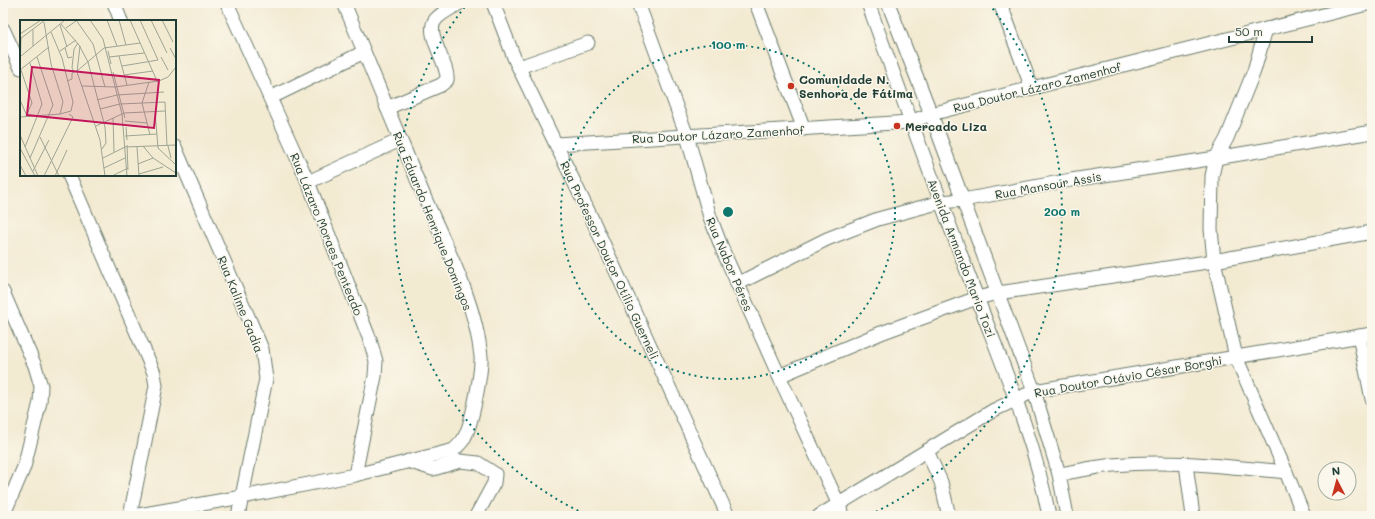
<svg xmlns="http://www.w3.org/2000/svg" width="1375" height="519" font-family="Mali,sans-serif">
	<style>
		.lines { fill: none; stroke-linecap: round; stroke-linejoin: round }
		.minor-casing { stroke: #697a6b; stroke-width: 15 }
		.minor { stroke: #fff; stroke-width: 13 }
		.ring { fill: none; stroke: #0f766e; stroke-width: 2; stroke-dasharray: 2 4 }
		.poi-dot { fill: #c8321e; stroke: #fbf7ec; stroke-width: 1.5 }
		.labels { text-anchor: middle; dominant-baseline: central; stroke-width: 3; stroke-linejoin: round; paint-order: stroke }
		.poi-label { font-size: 12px; font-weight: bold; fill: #1f3d34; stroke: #fbf7ec; text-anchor: start }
		.street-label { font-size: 12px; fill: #1f3d34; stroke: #fbf7ec }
		.inset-road { fill: none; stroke: #9ea593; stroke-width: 1 }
		.view { fill: #c2185b; fill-opacity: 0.15; stroke: #c2185b; stroke-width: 2 }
		.inset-edge { fill: none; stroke: #1f3d34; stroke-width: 2 }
		.centre { fill: #0f766e; stroke: #fbf7ec; stroke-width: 2 }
		.ring-label { font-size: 12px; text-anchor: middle; font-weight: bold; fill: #0f766e; stroke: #fbf7ec; stroke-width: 3; stroke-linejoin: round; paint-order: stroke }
	</style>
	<rect width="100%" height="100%" fill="#fbf7ec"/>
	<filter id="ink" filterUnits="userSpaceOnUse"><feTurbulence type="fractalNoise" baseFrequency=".025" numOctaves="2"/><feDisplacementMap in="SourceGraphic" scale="8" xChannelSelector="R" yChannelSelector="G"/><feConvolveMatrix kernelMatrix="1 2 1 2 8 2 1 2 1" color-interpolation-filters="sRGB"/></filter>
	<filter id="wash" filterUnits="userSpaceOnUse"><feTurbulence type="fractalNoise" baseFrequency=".012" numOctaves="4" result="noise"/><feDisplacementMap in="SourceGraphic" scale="16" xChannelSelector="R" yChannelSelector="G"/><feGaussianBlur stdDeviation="0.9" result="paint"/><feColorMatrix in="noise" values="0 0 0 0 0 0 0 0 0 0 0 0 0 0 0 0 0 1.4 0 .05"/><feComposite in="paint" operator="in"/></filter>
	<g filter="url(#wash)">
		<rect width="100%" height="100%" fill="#f3ead2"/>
	</g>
	<g filter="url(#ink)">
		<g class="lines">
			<defs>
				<g id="minor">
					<path d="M114 3 121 21"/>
					<path d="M227 3 308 182 370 340 376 361 375 376 355 475"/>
					<path d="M493 3 515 60 593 221 728 516"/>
					<path d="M638 3 687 136 710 217 723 251 779 376 839 505 842 516"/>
					<path d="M756 3 804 129"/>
					<path d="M868 3C902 98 937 192 973 287 1001 362 1034 436 1049 516"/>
					<path d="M888 3 931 114 1034 391 1059 474 1067 516"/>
					<path d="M1000 3 1032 88"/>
					<path d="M3 29 21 68"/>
					<path d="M1266 29 1254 71 1227 138 1216 158 1212 176 1211 229 1214 261 1236 357 1286 472 1304 516"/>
					<path d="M519 67 588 43"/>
					<path d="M270 98 364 52"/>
					<path d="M387 108 441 85 447 80C449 63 422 31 437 18 443 12 452 8 458 4"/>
					<path d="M556 144 910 122 931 114 1032 88 1371 3"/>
					<path d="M175 147 262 349 266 379 238 516"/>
					<path d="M69 175 154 373 156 386 130 516"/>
					<path d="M308 182 400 140"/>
					<path d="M737 284 827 239 878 219 941 202 963 200 1071 180 1216 158 1372 132"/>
					<path d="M3 292 35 366 41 386 40 402 24 467 3 516"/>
					<path d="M1359 336 1372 399"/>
					<path d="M779 376 881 333 977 298 998 293 1214 261 1372 232"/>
					<path d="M927 451 941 482 949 516"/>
					<path d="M408 461 433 469 460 461 478 463 495 474 494 483 476 516"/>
					<path d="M1186 464 1193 516"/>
					<path d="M1059 474C1077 471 1095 467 1113 465 1170 459 1229 467 1286 472"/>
					<path d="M133 516 242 497 355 475 454 450C457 446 462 443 464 438 472 425 482 371 481 356 475 300 446 247 424 196 397 132 370 67 344 3"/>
					<path d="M819 516 994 410 1034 391 1372 334"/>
				</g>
			</defs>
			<!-- minor casing -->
			<use href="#minor" class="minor-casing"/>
			<!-- minor -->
			<use href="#minor" class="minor"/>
		</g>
	</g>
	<!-- distance rings -->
	<g class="ring">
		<circle cx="728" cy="212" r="167"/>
		<path d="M589 516A334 334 0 0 1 467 4M989 4A334 334 0 0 1 867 516"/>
	</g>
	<!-- markers -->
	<g class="poi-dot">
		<circle cx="791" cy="86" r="4"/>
		<circle cx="897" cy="126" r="4"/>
	</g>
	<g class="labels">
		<!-- poi labels -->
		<g class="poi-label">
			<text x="799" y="79">Comunidade N.<tspan x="799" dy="14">Senhora de Fátima</tspan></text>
			<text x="905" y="126">Mercado Liza</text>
		</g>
		<!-- street labels -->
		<g class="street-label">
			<text transform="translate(1037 87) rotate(-14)">Rua Doutor Lázaro Zamenhof</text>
			<text transform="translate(718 134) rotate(-3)">Rua Doutor Lázaro Zamenhof</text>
			<text transform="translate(1048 185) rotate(-10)">Rua Mansour Assis</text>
			<text transform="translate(433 221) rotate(68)">Rua Eduardo Henrique Domingos</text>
			<text transform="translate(327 234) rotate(68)">Rua Lázaro Moraes Penteado</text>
			<text transform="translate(962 258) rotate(69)">Avenida Armando Mario Tozi</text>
			<text transform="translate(610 260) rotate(65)">Rua Professor Doutor Otílio Guerneli</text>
			<text transform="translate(730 264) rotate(67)">Rua Nabor Péres</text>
			<text transform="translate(241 304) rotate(68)">Rua Kalime Gadia</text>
			<text transform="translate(1128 376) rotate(-10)">Rua Doutor Otávio César Borghi</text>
		</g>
	</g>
	<!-- overview -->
	<g transform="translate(20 20)">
		<rect width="156" height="156" fill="#f3ead2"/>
		<path class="inset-road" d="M56 0 73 24 85 67M70 0 83 19 102 94 107 156M87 0 97 26M99 0 106 25M110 0 137 61M131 0 147 33M142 0 153 22M24 2 31 44 43 82 40 94M41 4 59 25 68 42 85 107 86 123 82 129M40 5 47 27M46 8 56 1M13 10V26M0 14 21 0M0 19 25 0M60 26 57 52 80 120 85 156M45 28 48 38 52 37M150 28 156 39M40 31 56 20M88 31 91 44M1 36 45 0M99 36 107 65M89 37 124 33M141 37 148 50M102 46 138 40 120 0M0 50 29 27M1 50 12 83 6 96M0 51 1 18M57 51 84 28 120 23M57 51 54 52 52 48 54 29 58 23M93 52 105 98M104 55 133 51M47 61 52 59V53L54 52M129 62 122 83 130 115M62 66 95 67 139 61 148 57 156 47M0 80 7 96M77 80 97 75 144 72M80 89 100 84 145 82 147 126M135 91 138 128 156 145M0 97 40 94 51 91 53 82 42 38 31 12M93 98 94 132M105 101 127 103M76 106 104 93 145 91M106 107 107 120M0 115 18 156M105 116 137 114M20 117 39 156M107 125 108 150M123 126 133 138 156 153M148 126 151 138M5 127 22 84 10 43M117 127 119 156M0 128 15 156M10 138 33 85 17 37M83 138 105 127 156 125M118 144 133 138M0 145 6 156M84 148 105 138M13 151 29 120M119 154 143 147M24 156 53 97 49 94M35 156 47 130M92 156 108 148"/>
		<path class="view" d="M12 47 139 60 134 108 7 95Z"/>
		<rect width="156" height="156" class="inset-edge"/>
	</g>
	<circle cx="728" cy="212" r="6" class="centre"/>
	<g class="ring-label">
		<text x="728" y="49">100 m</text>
		<text x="1062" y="216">200 m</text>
	</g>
	<!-- margin -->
	<rect width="1375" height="519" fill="none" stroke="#fbf7ec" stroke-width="16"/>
	<!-- north arrow -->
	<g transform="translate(1337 481) rotate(354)"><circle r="19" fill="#fbf7ec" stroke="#a3ada2"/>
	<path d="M0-3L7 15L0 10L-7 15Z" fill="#c8321e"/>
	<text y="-6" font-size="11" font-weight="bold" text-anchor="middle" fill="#1f3d34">N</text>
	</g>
	<!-- scale -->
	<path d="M1229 36v6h83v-6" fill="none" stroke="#1f3d34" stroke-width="2"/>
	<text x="1235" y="36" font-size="12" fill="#1f3d34" stroke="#fbf7ec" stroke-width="3" paint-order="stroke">50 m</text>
</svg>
